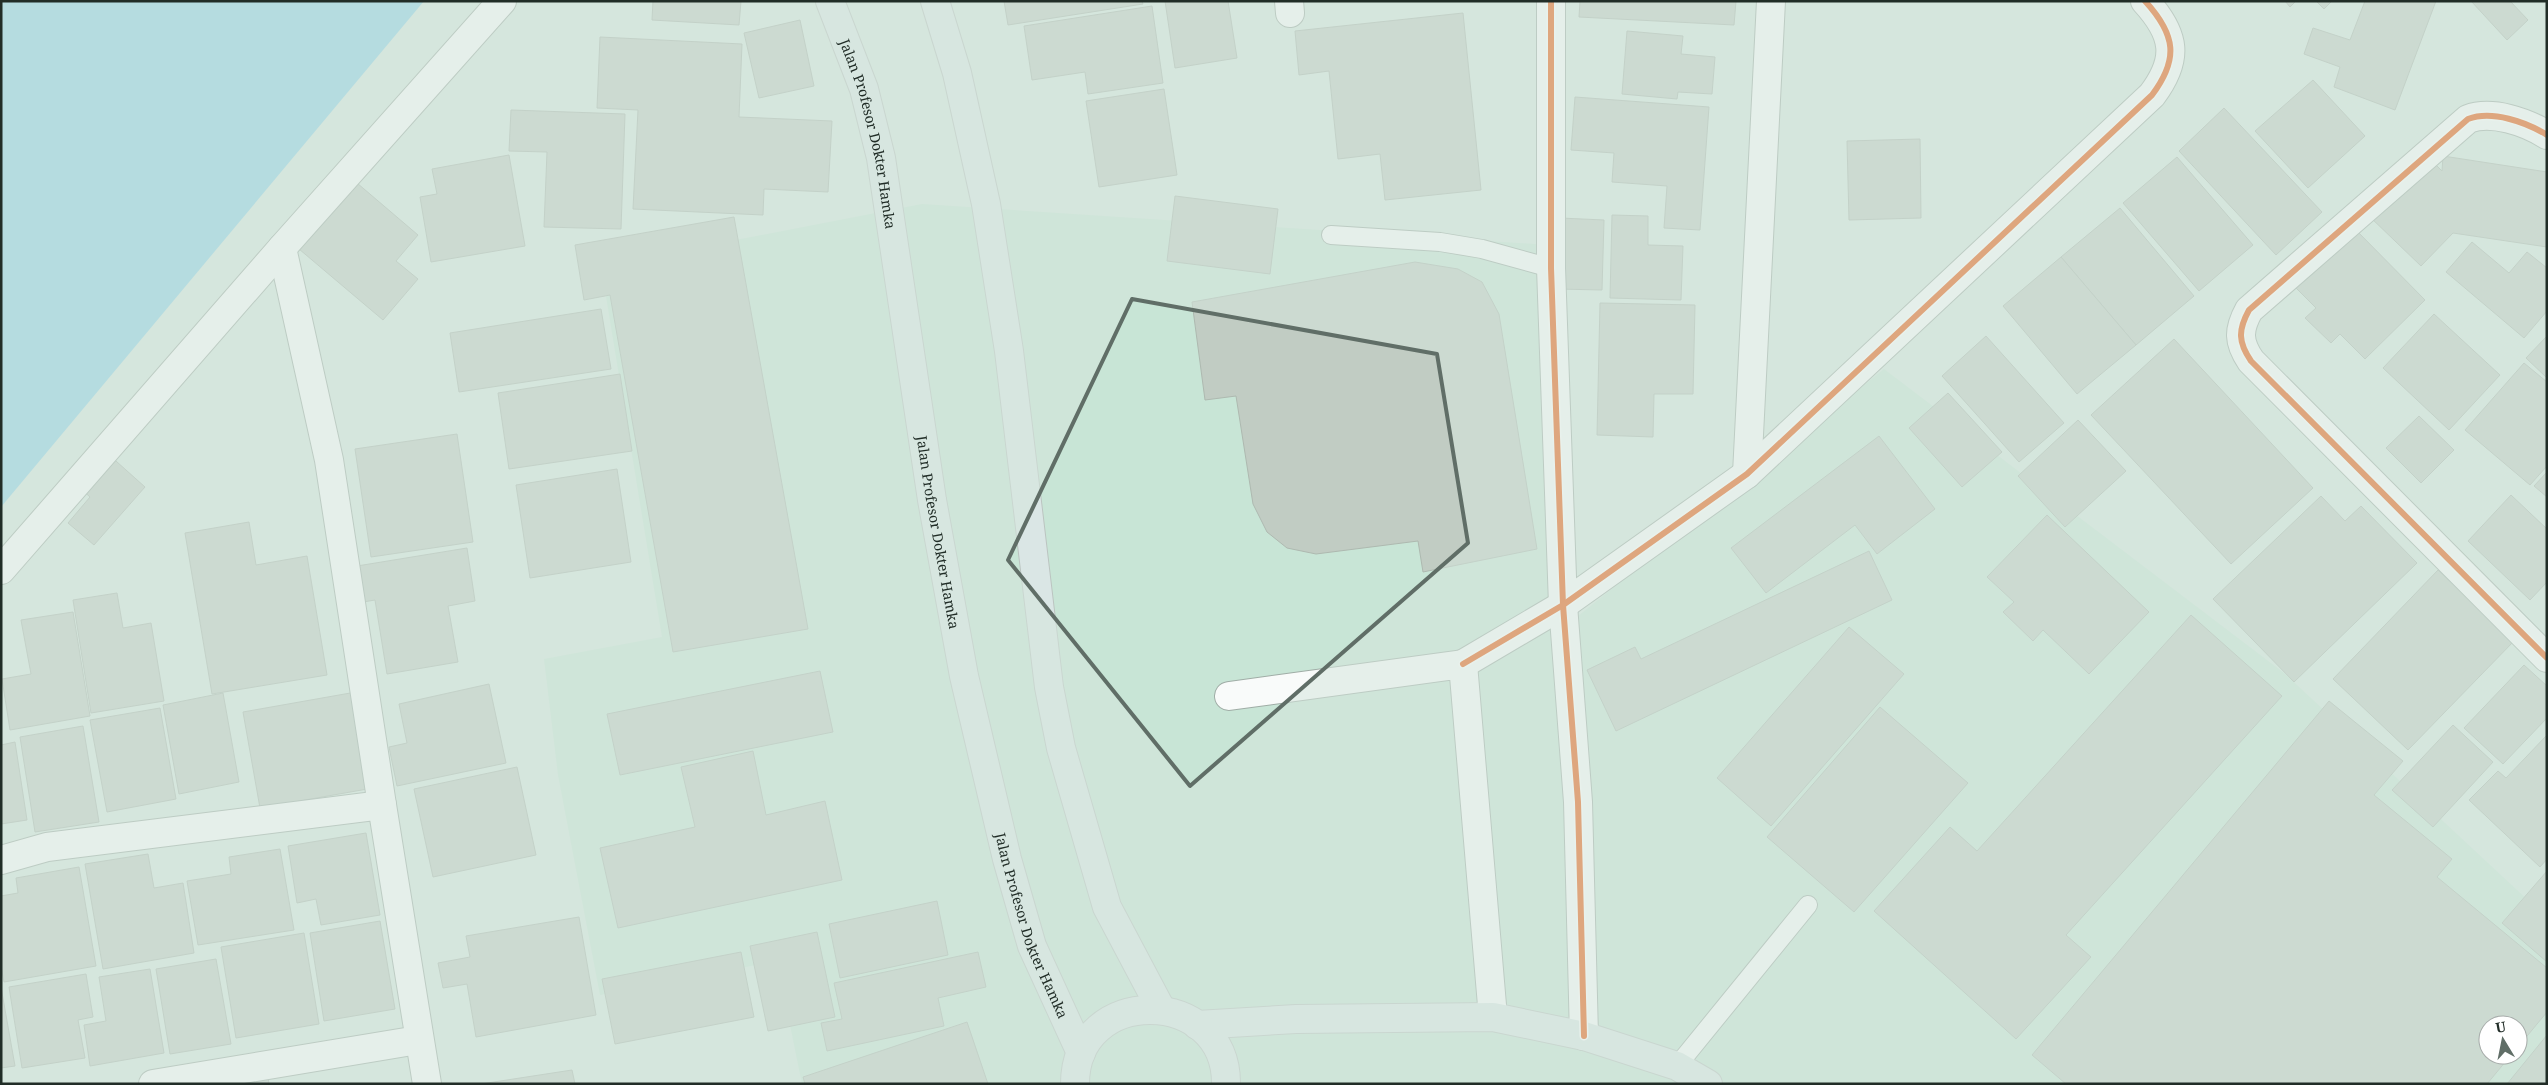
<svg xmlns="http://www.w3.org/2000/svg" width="2548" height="1085" font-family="'Noto Serif',serif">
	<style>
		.built { fill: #c8e5d6; fill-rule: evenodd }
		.water { fill: #8ed0e5 }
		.building { fill: #c1ccc3; stroke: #aeb9b0 }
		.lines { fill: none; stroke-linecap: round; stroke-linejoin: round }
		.lane-casing { stroke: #a0ada6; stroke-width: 20 }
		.street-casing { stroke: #a0ada6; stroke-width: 30 }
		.primary-casing { stroke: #bbc4c0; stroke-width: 30 }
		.lane { stroke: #f9fbfa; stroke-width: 18 }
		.street { stroke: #f9fbfa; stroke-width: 28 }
		.primary { stroke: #dae6e5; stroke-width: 28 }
		.cycleway-casing { stroke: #fff; stroke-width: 9 }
		.cycleway { stroke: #e8590c; stroke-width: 6 }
		.marked { fill: none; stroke: #606e67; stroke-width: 4; stroke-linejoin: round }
		.labels { text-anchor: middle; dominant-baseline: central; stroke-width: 5; stroke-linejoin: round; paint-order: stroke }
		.street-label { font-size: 14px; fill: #212d27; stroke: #fff }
	</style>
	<rect width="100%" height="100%" fill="#d5e6dd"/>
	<!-- built -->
	<path class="built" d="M922 204 1549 245 1567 625 1884 369 2284 673 2547 918V1084H802L777 961 600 995 558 775 544 659 662 637 601 266ZM2488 1025H2518V1055H2488Z"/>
	<!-- water -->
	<path class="water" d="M1 1H424L1 507Z"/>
	<!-- building -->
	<g class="building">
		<path d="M653 1H741L739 25 652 20Z"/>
		<path d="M1004 1H1142L1143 4 1008 25Z"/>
		<path d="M1165 1H1228L1237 58 1175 68Z"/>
		<path d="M1580 1H1736L1734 25 1579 17Z"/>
		<path d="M2285 1H2296L2290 7Z"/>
		<path d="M2316 1H2332L2324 9Z"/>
		<path d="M2365 1H2436L2395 110 2334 87 2340 67 2304 54 2313 28 2350 40Z"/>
		<path d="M2471 1H2510L2528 20 2507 40Z"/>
		<path d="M1152 6 1163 83 1088 94 1085 72 1032 80 1024 26Z"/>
		<path d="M1463 13 1481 190 1385 200 1380 154 1338 159 1329 71 1299 75 1295 31Z"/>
		<path d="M800 20 814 86 759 98 744 33Z"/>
		<path d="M1627 31 1683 36 1681 54 1715 57 1712 94 1678 92 1677 99 1622 94Z"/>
		<path d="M600 37 742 44 739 117 832 121 828 192 764 189 763 215 633 209 638 110 597 108Z"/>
		<path d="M2313 80 2365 136 2308 188 2255 131Z"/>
		<path d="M1164 89 1177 175 1099 187 1086 101Z"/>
		<path d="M1575 97 1709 107 1700 230 1664 228 1667 186 1612 182 1614 153 1571 150Z"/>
		<path d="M2224 108 2322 212 2276 255 2179 151Z"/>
		<path d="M511 110 625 114 621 229 544 227 547 152 509 151Z"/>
		<path d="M1920 139 1921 218 1849 220 1847 141Z"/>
		<path d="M509 155 525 246 431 262 420 197 437 194 432 169Z"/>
		<path d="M2443 156 2547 172V247L2453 233 2421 266 2369 216 2428 157 2442 171Z"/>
		<path d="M2177 157 2253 245 2199 291 2123 203Z"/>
		<path d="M357 183 418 235 396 261 418 279 383 320 299 249Z"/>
		<path d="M1175 196 1278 209 1270 274 1167 261Z"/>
		<path d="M2120 208 2194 296 2136 345 2061 257Z"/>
		<path d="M1612 215 1648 216V245L1683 246 1681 300 1610 298Z"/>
		<path d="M734 217 808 629 673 652 610 295 584 300 575 245Z"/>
		<path d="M1560 218 1604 220 1602 290 1558 289Z"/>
		<path d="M2356 230 2425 300 2365 359 2340 334 2331 343 2305 318 2316 308 2296 288Z"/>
		<path d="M2472 242 2509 273 2527 252 2547 268V311L2524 338 2446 272Z"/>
		<path d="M2061 257 2136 345 2077 394 2003 306Z"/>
		<path d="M1415 262 1458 269 1482 282 1499 314 1537 549 1423 572 1418 541 1316 554 1287 548 1267 532 1253 504 1236 396 1205 400 1192 302Z"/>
		<path d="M1600 303 1695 305 1693 394H1654L1653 437 1597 435Z"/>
		<path d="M601 309 611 369 459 392 450 333Z"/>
		<path d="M2434 314 2500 375 2449 430 2383 368Z"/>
		<path d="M1986 336 2064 423 2019 462 1942 376Z"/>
		<path d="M2547 336V378L2526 358Z"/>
		<path d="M2174 339 2313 488 2231 564 2091 415Z"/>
		<path d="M2524 363 2547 382V466L2530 485 2465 430Z"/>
		<path d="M620 374 632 451 509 469 498 393Z"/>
		<path d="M1948 393 2002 452 1962 487 1909 428Z"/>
		<path d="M2419 416 2454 450 2421 483 2386 448Z"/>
		<path d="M2078 420 2126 471 2065 527 2018 476Z"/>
		<path d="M457 434 473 542 371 557 355 449Z"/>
		<path d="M1879 436 1935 509 1877 554 1855 525 1766 593 1731 548Z"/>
		<path d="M107 453 145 487 94 545 68 523 90 497 78 486Z"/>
		<path d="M617 469 631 562 530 578 516 485Z"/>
		<path d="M2547 472V497L2534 486Z"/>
		<path d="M2511 495 2547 529V582L2530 600 2468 541Z"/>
		<path d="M2321 496 2345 521 2361 506 2417 563 2294 682 2213 599Z"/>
		<path d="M2047 515 2149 612 2089 674 2043 630 2033 641 2003 612 2014 602 1987 577Z"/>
		<path d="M249 522 256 565 307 556 327 675 212 694 185 533Z"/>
		<path d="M467 548 475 601 448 606 458 662 387 674 375 600 357 603 351 567Z"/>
		<path d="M1869 551 1892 600 1616 731 1587 670 1635 647 1641 659Z"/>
		<path d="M2438 570 2514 641 2408 750 2333 679Z"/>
		<path d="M117 593 123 628 151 623 164 701 91 713 73 600Z"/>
		<path d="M73 612 90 716 10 730 2 679 31 674 21 620Z"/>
		<path d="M2191 615 2282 696 2066 935 2091 957 2016 1039 1874 911 1950 827 1977 851Z"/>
		<path d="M1849 627 1904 674 1771 826 1717 778Z"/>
		<path d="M2524 665 2547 686V718L2503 764 2464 728Z"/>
		<path d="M820 671 833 732 620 775 607 714Z"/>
		<path d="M489 684 506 763 397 786 389 747 407 743 399 704Z"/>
		<path d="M356 692 373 788 260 808 243 712Z"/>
		<path d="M223 693 239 782 179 794 163 705Z"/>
		<path d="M2329 701 2403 761 2374 795 2452 859 2437 877 2547 968V1012L2518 1047V1025H2488V1055H2511L2487 1084H2066L2032 1055Z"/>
		<path d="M1880 707 1968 783 1854 912 1767 837Z"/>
		<path d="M160 708 176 799 107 812 90 720Z"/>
		<path d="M2453 725 2493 762 2433 827 2392 790Z"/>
		<path d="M83 726 99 822 35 832 20 737Z"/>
		<path d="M2547 735V859L2540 867 2469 800 2498 771 2506 778Z"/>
		<path d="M15 742 27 820 1 824V745Z"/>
		<path d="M753 751 766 815 825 801 842 880 618 928 600 848 695 827 681 767Z"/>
		<path d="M517 767 536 855 433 877 414 789Z"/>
		<path d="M366 833 380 915 321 925 316 899 297 903 288 846Z"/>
		<path d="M280 849 294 930 198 945 187 881 231 874 229 857Z"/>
		<path d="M148 854 154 888 183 883 194 953 103 969 85 864Z"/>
		<path d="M79 867 96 966 4 982 1 966V896L18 893 16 878Z"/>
		<path d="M2547 871V962L2502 923Z"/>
		<path d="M937 901 948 955 840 978 829 924Z"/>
		<path d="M579 917 596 1015 476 1037 467 984 443 988 438 963 470 957 466 936Z"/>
		<path d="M380 921 395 1009 324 1021 310 933Z"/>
		<path d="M817 932 835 1017 768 1031 750 946Z"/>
		<path d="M304 933 319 1024 236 1038 221 947Z"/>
		<path d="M741 952 754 1017 615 1044 602 979Z"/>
		<path d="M978 952 986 987 938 998 944 1026 827 1051 821 1023 842 1019 834 983Z"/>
		<path d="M216 959 231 1044 170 1054 156 969Z"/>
		<path d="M150 969 164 1053 90 1066 84 1025 106 1021 99 977Z"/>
		<path d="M86 974 93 1017 78 1020 85 1058 22 1068 9 987Z"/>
		<path d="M1 987 15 1066 1 1068Z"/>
		<path d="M967 1022 988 1084H805L803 1077Z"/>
		<path d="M2547 1035V1084H2507Z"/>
		<path d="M572 1070 575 1084H481Z"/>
		<path d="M268 1077 269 1084H228Z"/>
	</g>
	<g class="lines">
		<defs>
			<g id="lane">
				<path d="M1331 235 1440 242 1482 249 1551 268"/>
				<path d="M1677 1066 1808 905"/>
			</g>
			<g id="street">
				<path d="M1289 1 1290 13"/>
				<path d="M1551 1V268L1563 605 1578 802 1584 1036"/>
				<path d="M2547 135C2526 122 2492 110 2468 119L2249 310C2238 330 2238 342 2251 361L2547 658"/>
				<path d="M282 248 329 460 382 805"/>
				<path d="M1747 474 1771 1"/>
				<path d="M1 570 282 248 502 1"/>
				<path d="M1463 664 1563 605 1747 474 2152 95C2179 59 2176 35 2145 1"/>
				<path d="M1229 696 1463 664 1493 1017"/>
				<path d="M1 860 47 847 382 805 427 1084"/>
				<path d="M153 1084 418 1040"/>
			</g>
			<g id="primary">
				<path id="s1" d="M830 1 864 89 881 158 932 500 964 676 1007 859 1032 946 1081 1053"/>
				<path d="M935 1 957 73 986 204 1009 351 1049 687 1061 748 1107 907 1161 1009"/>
				<path d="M1197 1025 1296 1019 1493 1017 1584 1036 1677 1066 1708 1084"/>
				<path d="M1075 1084C1075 984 1227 987 1226 1084"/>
			</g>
		</defs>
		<!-- lane casing -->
		<use href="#lane" class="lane-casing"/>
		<!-- street casing -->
		<use href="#street" class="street-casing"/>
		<!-- primary casing -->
		<use href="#primary" class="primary-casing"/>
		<!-- lane -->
		<use href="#lane" class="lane"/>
		<!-- street -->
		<use href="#street" class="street"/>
		<!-- primary -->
		<use href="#primary" class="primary"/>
		<defs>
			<g id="cycleway">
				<path d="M1551 1V268L1563 605 1578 802 1584 1036"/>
				<path d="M2547 135C2526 122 2492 110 2468 119L2249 310C2238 330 2238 342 2251 361L2547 658"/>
				<path d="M1463 664 1563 605 1747 474 2152 95C2179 59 2176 35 2145 1"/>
			</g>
		</defs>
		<!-- cycleway casing -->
		<use href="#cycleway" class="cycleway-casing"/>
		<!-- cycleway -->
		<use href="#cycleway" class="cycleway"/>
	</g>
	<!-- marked area -->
	<path d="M0 0H2548V1085H0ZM1132 299 1437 354 1468 543 1190 786 1008 560Z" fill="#d5e6dd" fill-opacity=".55" fill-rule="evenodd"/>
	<path class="marked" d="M1132 299 1437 354 1468 543 1190 786 1008 560Z"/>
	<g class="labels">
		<!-- street labels -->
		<g class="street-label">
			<text stroke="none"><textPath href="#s1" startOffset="139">Jalan Profesor Dokter Hamka</textPath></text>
			<text stroke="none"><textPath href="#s1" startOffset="544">Jalan Profesor Dokter Hamka</textPath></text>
			<text stroke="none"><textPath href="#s1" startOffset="949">Jalan Profesor Dokter Hamka</textPath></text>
		</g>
	</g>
	<!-- border -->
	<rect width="2548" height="1085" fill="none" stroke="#212d27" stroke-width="5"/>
	<!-- north arrow -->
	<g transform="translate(2503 1040) rotate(350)"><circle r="24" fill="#ffffff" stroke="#a6aba9"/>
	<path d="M0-4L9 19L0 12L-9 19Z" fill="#606e67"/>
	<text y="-8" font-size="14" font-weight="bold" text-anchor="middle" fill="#212d27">U</text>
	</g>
</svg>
